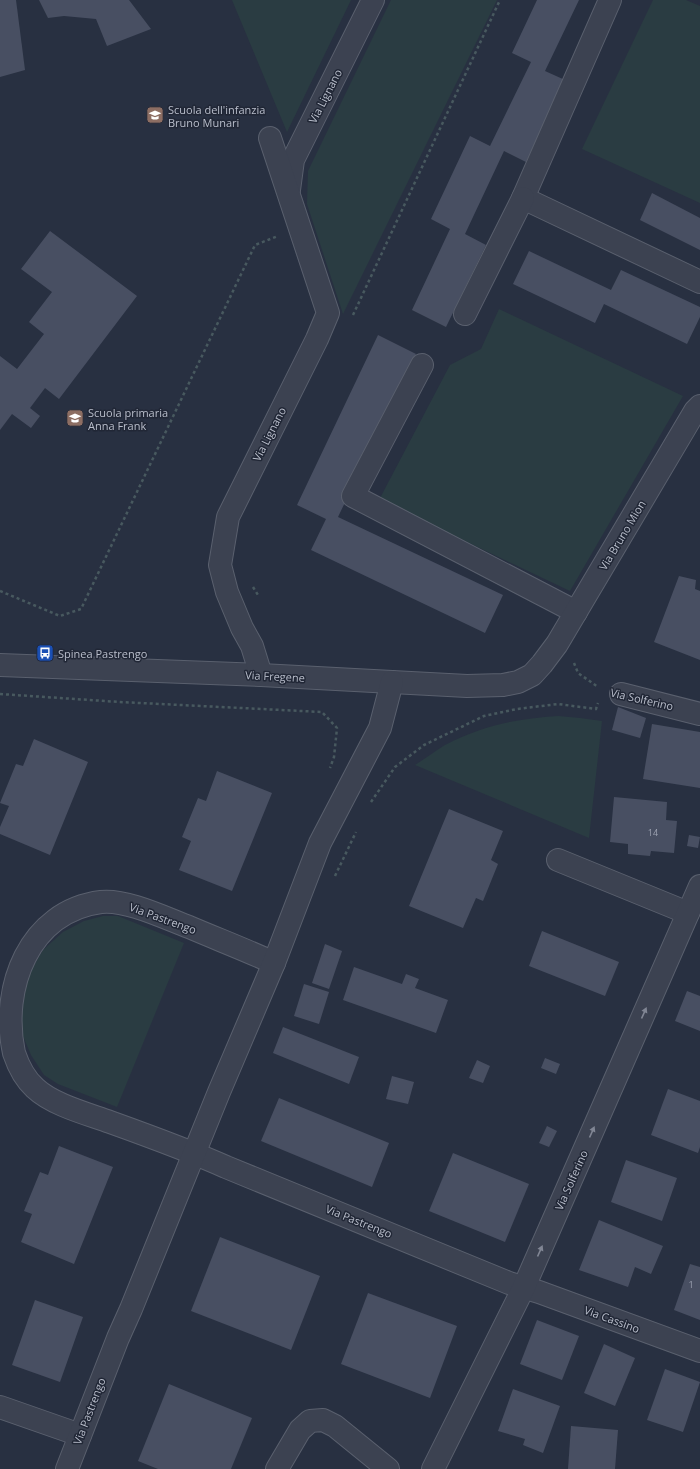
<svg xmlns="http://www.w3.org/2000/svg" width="700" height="1469" font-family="'Open Sans',sans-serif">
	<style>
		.green { fill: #2a3c42 }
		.building { fill: #484f62 }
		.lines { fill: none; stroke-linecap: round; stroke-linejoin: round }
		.street-casing { stroke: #5a606e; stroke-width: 24 }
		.path { stroke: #48595f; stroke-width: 2.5; stroke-dasharray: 3 3; stroke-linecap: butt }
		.street { stroke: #3c4251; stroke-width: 22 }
		.oneway { fill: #818694 }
		.labels { text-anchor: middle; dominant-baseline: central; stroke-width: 3; stroke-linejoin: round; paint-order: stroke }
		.number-label { font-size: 9px; fill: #9da2b1 }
		.street-label { font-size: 11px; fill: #b9becb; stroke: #212736 }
		.poi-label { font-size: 11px; fill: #b9becb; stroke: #212736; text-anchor: start }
	</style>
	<rect width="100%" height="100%" fill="#283041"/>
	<!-- green -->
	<g class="green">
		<path d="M232 0H351L287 132Z"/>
		<path d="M391 0H497L343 314 307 204 308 171Z"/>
		<path d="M653 0H686L700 6V203L582 149Z"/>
		<path d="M499 309 683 396 570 591 379 500 450 365 481 349Z"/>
		<path d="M558 716 580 718 602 721 589 838 415 765C425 759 435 751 445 745 484 725 515 719 558 716Z"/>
		<path d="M103 916H118L184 943 117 1107 58 1084 44 1075 31 1055 23 1036 21 1016 22 995 29 974 43 950 63 932 84 921Z"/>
	</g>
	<!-- building -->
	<g class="building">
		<path d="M0 0H16L25 70 0 77Z"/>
		<path d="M39 0H129L151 29 107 46 96 19 64 16 48 18Z"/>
		<path d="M537 0H579L545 71 565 80 526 162 504 151 465 234 486 245 446 327 412 310 450 229 431 219 470 136 490 146 531 62 512 53Z"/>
		<path d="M652 193 700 218V250L640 220Z"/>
		<path d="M50 231 137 296 59 399 45 388 30 408 40 416 31 428 12 414 0 430V356L17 369 44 334 29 322 52 292 21 269Z"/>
		<path d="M529 251 611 290 621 270 700 307V317L687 344 604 304 595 323 513 284Z"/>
		<path d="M378 335 416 354 338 517 503 595 485 633 311 550 326 519 297 505Z"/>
		<path d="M679 576 696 580 695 589 700 591V660L654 642Z"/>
		<path d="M618 707 646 718 640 738 612 730Z"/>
		<path d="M652 724 700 732V788L643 779Z"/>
		<path d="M34 739 88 762 50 855 0 834V827L9 806 0 803 16 764 23 766Z"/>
		<path d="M217 771 272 793 232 891 179 870 191 841 182 837 198 798 206 801Z"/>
		<path d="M614 797 667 802 666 820 677 821 674 853 651 851 650 856 628 854V844L610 842Z"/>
		<path d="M449 809 503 831 491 860 498 864 483 901 476 898 463 928 409 906Z"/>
		<path d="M689 835 700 837 698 848 687 846Z"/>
		<path d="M542 931 619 962 605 996 529 966Z"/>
		<path d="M325 944 342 951 329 989 312 983Z"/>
		<path d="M354 967 402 984 406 974 419 979 415 988 448 1000 436 1033 343 1000Z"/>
		<path d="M304 984 329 992 319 1024 294 1016Z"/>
		<path d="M687 991 700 996V1031L675 1021Z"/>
		<path d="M283 1027 359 1057 349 1084 273 1053Z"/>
		<path d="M545 1058 560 1064 556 1074 541 1068Z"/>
		<path d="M477 1060 490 1066 483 1083 469 1078Z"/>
		<path d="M392 1076 414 1082 408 1104 386 1099Z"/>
		<path d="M668 1089 700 1101V1147L698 1153 651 1135Z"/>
		<path d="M279 1098 389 1143 372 1187 261 1141Z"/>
		<path d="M547 1126 557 1131 549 1147 539 1143Z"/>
		<path d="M59 1146 113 1167 74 1264 21 1242 32 1214 24 1211 40 1172 48 1175Z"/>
		<path d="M453 1153 529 1184 505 1242 429 1211Z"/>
		<path d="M626 1160 677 1178 662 1221 611 1202Z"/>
		<path d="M599 1220 663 1246 651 1274 635 1267 628 1287 579 1270Z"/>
		<path d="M220 1237 320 1276 291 1350 191 1311Z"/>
		<path d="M690 1264 700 1267V1320L674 1310Z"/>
		<path d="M368 1293 457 1326 430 1398 341 1364Z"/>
		<path d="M35 1300 83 1317 60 1382 12 1365Z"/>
		<path d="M537 1320 579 1336 562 1380 520 1364Z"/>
		<path d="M604 1344 635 1358 615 1406 584 1393Z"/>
		<path d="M665 1369 700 1382 683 1432 647 1420Z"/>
		<path d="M169 1384 252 1418 231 1469H158L138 1461Z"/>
		<path d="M513 1389 560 1406 543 1453 523 1445 525 1439 498 1431Z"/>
		<path d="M571 1426 618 1430 615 1469H568Z"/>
	</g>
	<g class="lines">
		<defs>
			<g id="street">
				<path d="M610 0 523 198 700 282"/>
				<path d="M289 190 293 160 373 0"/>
				<path d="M465 314 523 198"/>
				<path d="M422 365 353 496 576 612"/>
				<path d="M0 665 261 675 467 686 503 685 518 682 532 675 542 664 557 644 695 411 700 406"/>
				<path d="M261 675 252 646 242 628 227 592 220 565 228 517 317 339 328 313 270 138"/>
				<path d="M621 694 700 714"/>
				<path d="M558 860 688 913"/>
				<path d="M274 963C246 950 217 939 189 927 165 918 126 899 101 902 29 911 0 988 14 1053 18 1065 25 1079 35 1088 53 1105 88 1114 110 1122 149 1136 188 1150 226 1167L509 1283 539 1292 700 1351"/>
				<path d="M0 1407 80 1435"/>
				<path d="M67 1469 118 1338 131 1309 219 1092 274 963 320 843 380 728 392 682"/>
				<path d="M277 1469 300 1430 310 1421 323 1420 335 1426 388 1469"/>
				<path d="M433 1469 524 1287 700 886"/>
			</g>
		</defs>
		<!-- street casing -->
		<use href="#street" class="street-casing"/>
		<!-- path -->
		<g class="path">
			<path d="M353 315 500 0"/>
			<path d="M253 587 258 595"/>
			<path d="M0 591 60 616 81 609 255 245 278 236"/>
			<path d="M574 663 578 673 598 687"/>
			<path d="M0 694 120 702 322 712 337 728 334 757 330 768"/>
			<path d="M371 802 395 767 424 745 484 716 517 709 558 704 596 709 598 703"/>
			<path d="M335 876 356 832"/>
		</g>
		<!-- street -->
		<use href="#street" class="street"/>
	</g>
	<!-- one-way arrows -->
	<defs><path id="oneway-solid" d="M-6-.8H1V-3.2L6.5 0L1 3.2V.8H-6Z"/></defs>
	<g class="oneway">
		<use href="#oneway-solid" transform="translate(644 1013) rotate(-66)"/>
		<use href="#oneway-solid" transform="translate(592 1132) rotate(-66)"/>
		<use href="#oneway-solid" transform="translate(540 1251) rotate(-66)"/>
	</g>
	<!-- icons -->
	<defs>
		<symbol id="school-square" viewBox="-11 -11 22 22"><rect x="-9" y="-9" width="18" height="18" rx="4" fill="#8d6e63" stroke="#212736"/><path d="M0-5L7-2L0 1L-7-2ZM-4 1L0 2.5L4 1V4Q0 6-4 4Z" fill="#fff"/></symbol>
		<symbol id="bus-square" viewBox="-11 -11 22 22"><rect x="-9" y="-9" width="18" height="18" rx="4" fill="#1a4fb4" stroke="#212736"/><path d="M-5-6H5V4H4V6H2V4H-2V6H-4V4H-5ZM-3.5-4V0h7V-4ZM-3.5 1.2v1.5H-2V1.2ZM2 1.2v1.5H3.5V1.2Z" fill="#fff"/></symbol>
	</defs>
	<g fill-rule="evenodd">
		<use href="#school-square" x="145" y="105" width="20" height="20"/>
		<use href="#school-square" x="65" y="408" width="20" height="20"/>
		<use href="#bus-square" x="35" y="643" width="20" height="20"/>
	</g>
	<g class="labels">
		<!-- number labels -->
		<g class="number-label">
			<text x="653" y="832">14</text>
			<text x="691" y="1284">1</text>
		</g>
		<!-- street labels -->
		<g class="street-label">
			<text transform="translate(325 96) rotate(-63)">Via Lignano</text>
			<text transform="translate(269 434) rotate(-63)">Via Lignano</text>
			<text transform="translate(622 535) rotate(-59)">Via Bruno Mion</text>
			<text transform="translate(275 676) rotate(3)">Via Fregene</text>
			<text transform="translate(642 699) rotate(13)">Via Solferino</text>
			<text transform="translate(163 918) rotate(20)">Via Pastrengo</text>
			<text transform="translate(571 1180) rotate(-66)">Via Solferino</text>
			<text transform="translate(359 1221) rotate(22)">Via Pastrengo</text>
			<text transform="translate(612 1319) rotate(20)">Via Cassino</text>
			<text transform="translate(89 1411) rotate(-69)">Via Pastrengo</text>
		</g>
		<!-- poi labels -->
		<g class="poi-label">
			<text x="168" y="109">Scuola dell'infanzia<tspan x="168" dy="13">Bruno Munari</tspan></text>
			<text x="88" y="412">Scuola primaria<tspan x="88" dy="13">Anna Frank</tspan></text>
			<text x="58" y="653">Spinea Pastrengo</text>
		</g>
	</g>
</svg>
